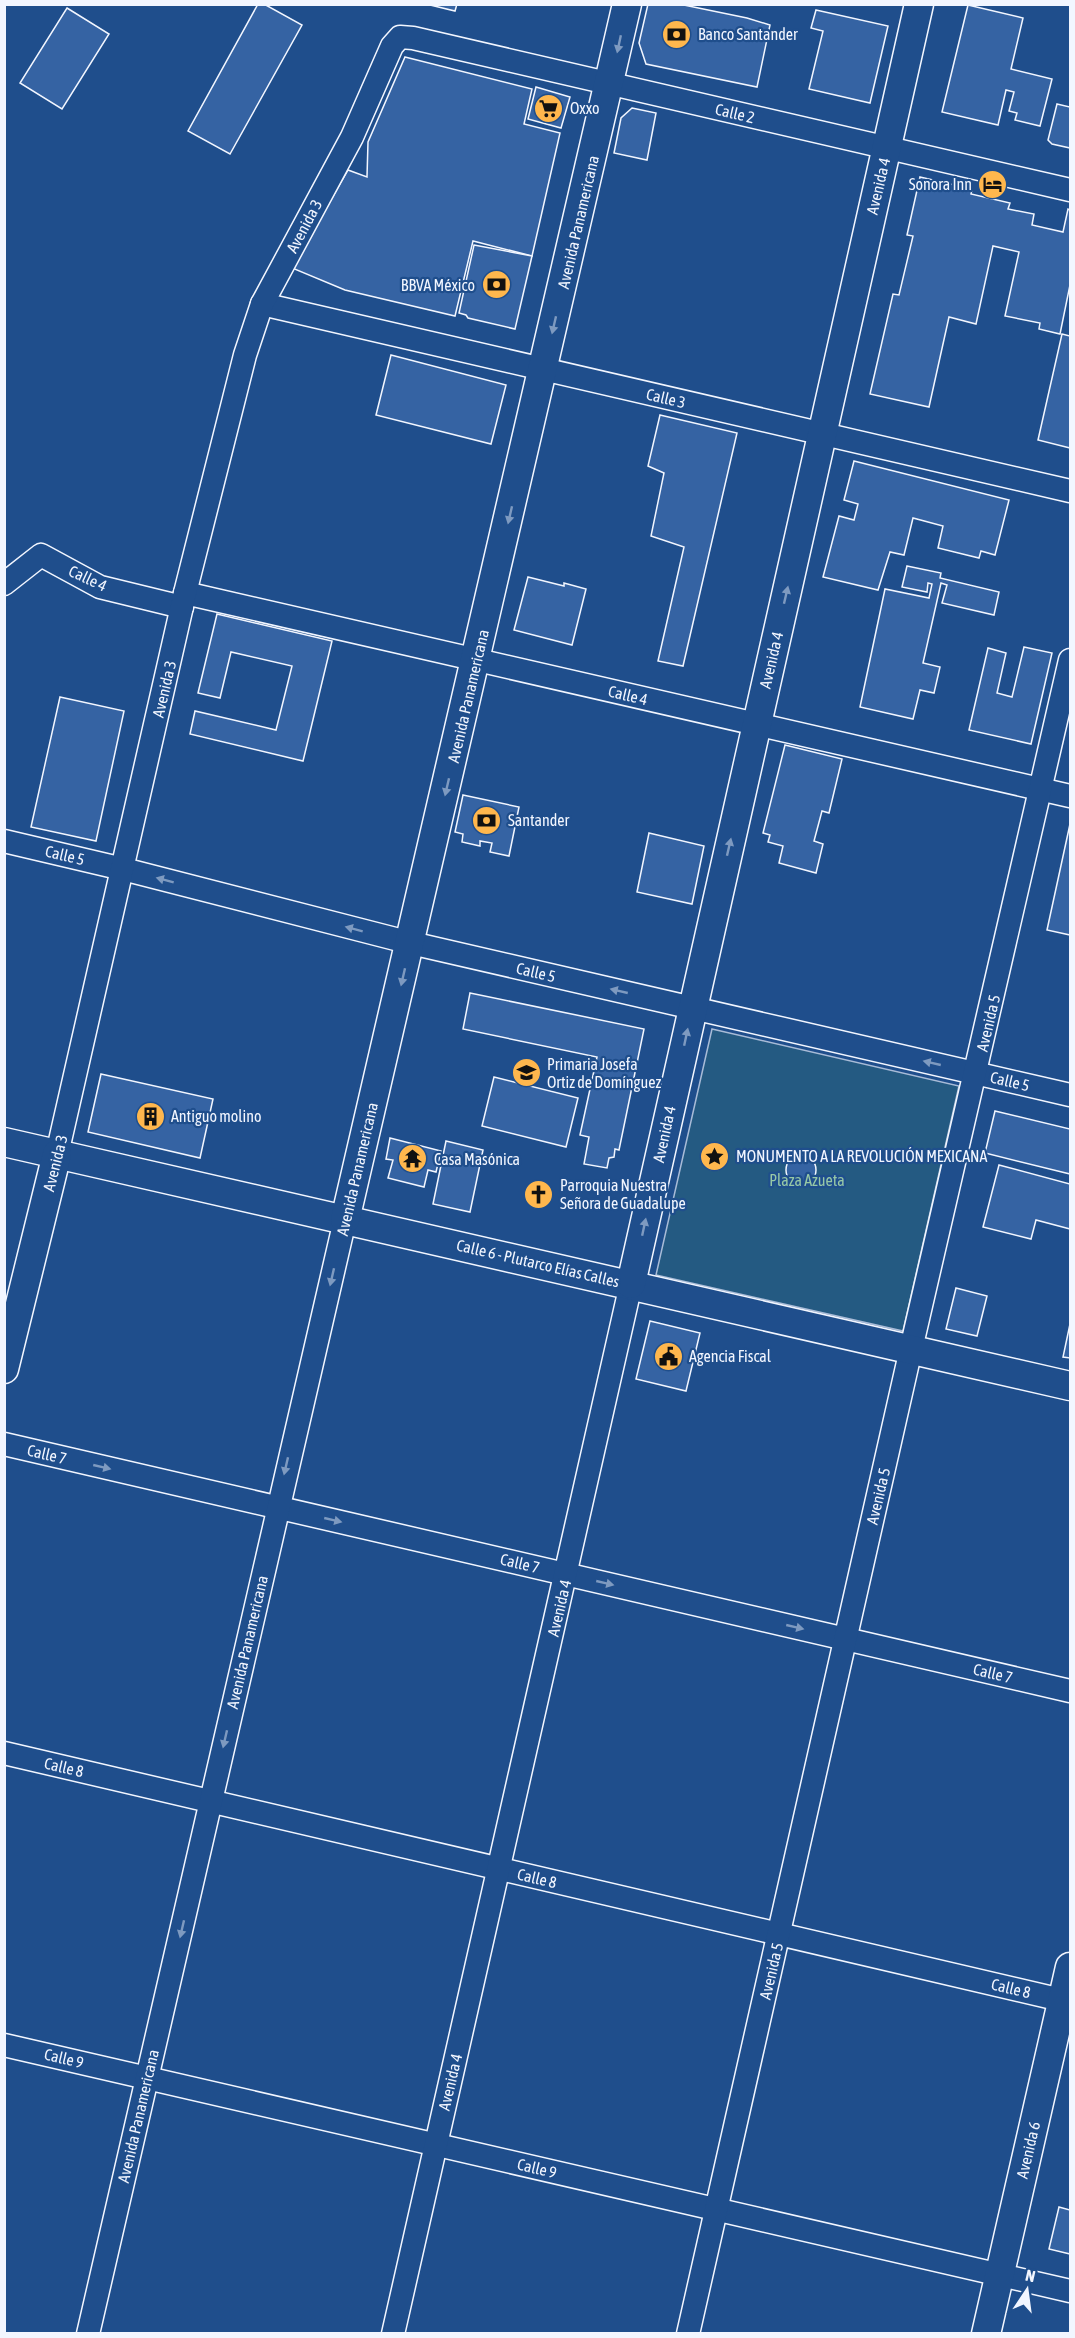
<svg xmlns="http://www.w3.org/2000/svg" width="1075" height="2338" font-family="'Asap Condensed',sans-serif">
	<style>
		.green { fill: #245a82; stroke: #a8bbd7; stroke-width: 1.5 }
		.building { fill: #3563a3; stroke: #f2f6ff; stroke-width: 1.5 }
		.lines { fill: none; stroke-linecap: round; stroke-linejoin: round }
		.minor-casing { stroke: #f2f6ff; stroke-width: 25 }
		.major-casing { stroke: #f2f6ff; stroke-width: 31 }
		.minor { stroke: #1f4e8c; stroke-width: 22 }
		.major { stroke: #1f4e8c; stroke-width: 28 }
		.oneway { fill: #7e9ac0 }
		.labels { text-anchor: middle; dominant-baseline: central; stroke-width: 4.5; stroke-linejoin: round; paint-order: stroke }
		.poi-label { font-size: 16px; fill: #f2f6ff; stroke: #1f4e8c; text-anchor: start }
		.street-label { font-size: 16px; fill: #f2f6ff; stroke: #1f4e8c }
		.park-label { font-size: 16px; fill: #97c8a6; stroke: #1f4e8c }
	</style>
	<rect width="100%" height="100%" fill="#1f4e8c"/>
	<!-- green -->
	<path class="green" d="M712 1029 959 1086 903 1331 656 1275Z"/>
	<!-- building -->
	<g class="building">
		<path d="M258 4H264L302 25 230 154 188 131Z"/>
		<path d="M426 4H457L455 11Z"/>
		<path d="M648 4H679L747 18 770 25 757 87 646 64 639 43Z"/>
		<path d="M968 5 1023 18 1011 69 1052 79 1040 126 1015 120 1017 113 1009 111 1014 92 1006 90 998 125 942 112Z"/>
		<path d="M67 8 109 34 62 109 20 83Z"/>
		<path d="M816 10 888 26 870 103 809 89 823 31 811 28Z"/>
		<path d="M405 57 532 89 524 124 560 133 532 256 473 241 455 316 345 290 292 268 348 170 367 177 368 142Z"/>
		<path d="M536 87 570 97 561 128 528 119Z"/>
		<path d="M1057 104 1070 107V148L1052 144 1048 140Z"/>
		<path d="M632 108 656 113 647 160 614 153 621 118Z"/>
		<path d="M920 177 972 189 971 194 1010 203 1008 209 1034 214 1032 225 1063 232 1068 209 1070 210V285L1060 334 1039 329 1040 323 1005 316 1019 252 993 246 976 324 949 317 929 407 870 394 893 294 899 295 913 236 907 235Z"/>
		<path d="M474 245 532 256 515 329 468 318 466 315 459 313Z"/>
		<path d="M1062 334 1070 336V448L1038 440Z"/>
		<path d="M391 355 506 385 491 444 376 415Z"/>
		<path d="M660 415 737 433 683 666 658 661 684 547 651 536 664 473 648 466Z"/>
		<path d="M854 461 1009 500 995 555 981 551 979 558 938 548 943 526 913 518 904 555 890 552 878 590 823 577 839 516 854 520 858 504 844 500Z"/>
		<path d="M907 566 941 573 940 578 999 592 994 615 942 603 947 585 941 583 923 663 940 667 934 693 920 690 913 719 860 707 885 589 929 598 932 584 928 583 927 592 902 587Z"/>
		<path d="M528 577 564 586V583L586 589 572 645 514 630Z"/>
		<path d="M217 614 332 641 303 761 190 734 195 711 276 730 292 666 231 652 220 698 198 693Z"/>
		<path d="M1024 647 1052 653 1031 744 969 730 988 648 1006 653 997 693 1012 697Z"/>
		<path d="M60 697 124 711 96 841 31 827Z"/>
		<path d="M785 745 842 759 829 813 822 811 814 841 823 844 816 873 779 863 783 846 768 842 770 835 763 833Z"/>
		<path d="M463 795 519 807 509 856 490 852 492 843 480 841V846L462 842 463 834 455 832Z"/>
		<path d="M1070 824V935L1047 930Z"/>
		<path d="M649 833 704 846 692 904 637 892Z"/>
		<path d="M470 993 644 1029 619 1150 615 1149 614 1157 609 1158 607 1168 584 1164 589 1137 580 1135 597 1057 463 1029Z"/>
		<path d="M101 1074 213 1099 200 1158 88 1132Z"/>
		<path d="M494 1077 578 1098 566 1147 482 1126Z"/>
		<path d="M995 1111 1070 1129V1174L985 1153Z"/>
		<path d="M390 1138 441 1151 436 1172 428 1170 424 1187 388 1178 393 1160 386 1159Z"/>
		<path d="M446 1141 483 1150 470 1212 433 1204Z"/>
		<circle cx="801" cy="1170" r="15"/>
		<path d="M999 1165 1070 1184V1229L1036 1220 1031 1239 983 1227Z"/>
		<path d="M956 1288 987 1296 977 1336 946 1329Z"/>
		<path d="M650 1321 700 1333 686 1391 636 1379Z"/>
		<path d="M1070 1324V1358L1063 1357Z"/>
		<path d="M1059 2207 1070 2210V2254L1049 2249Z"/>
	</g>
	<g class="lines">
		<defs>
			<g id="minor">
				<path d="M262 304 1070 491"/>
				<path d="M4 584 41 555 100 587 182 607"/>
				<path d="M185 593 1070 796"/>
				<path d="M4 841 123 869 411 943 1070 1095"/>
				<path d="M57 1154 185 593 245 355 262 304 352 137 392 46 400 37 413 38 1070 190"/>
				<path d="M4 1444 1070 1691"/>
				<path d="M4 1753 1070 2002"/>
				<path d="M4 2045 1070 2291"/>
				<path d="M88 2334C174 1962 257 1590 345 1220"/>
				<path d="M393 2334 631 1284"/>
				<path d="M688 2334 911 1349 1070 660"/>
			</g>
			<g id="major">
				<path d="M4 1142 1070 1386"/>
				<path d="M345 1220 627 4"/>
				<path d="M631 1284 919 4"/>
				<path d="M4 1369 57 1154"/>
				<path d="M986 2334 1070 1967"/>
			</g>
		</defs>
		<!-- minor casing -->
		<use href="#minor" class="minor-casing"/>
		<!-- major casing -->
		<use href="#major" class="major-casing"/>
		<!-- minor -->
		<use href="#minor" class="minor"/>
		<!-- major -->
		<use href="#major" class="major"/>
	</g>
	<!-- one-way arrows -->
	<defs><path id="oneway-solid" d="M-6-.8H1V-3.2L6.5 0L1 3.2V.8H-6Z" transform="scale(1.5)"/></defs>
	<g class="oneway">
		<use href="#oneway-solid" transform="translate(619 44) rotate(102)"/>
		<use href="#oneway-solid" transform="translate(554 325) rotate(103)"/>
		<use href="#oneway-solid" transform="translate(510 515) rotate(103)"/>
		<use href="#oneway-solid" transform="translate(786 595) rotate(-77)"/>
		<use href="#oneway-solid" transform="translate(447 787) rotate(103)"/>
		<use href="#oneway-solid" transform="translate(729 847) rotate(-77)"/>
		<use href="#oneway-solid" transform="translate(165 880) rotate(-165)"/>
		<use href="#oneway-solid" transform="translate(354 929) rotate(-165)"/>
		<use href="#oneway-solid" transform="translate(403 977) rotate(103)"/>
		<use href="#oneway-solid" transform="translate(619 991) rotate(-167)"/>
		<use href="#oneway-solid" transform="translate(686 1037) rotate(-78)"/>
		<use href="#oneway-solid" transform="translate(932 1063) rotate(-167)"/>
		<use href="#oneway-solid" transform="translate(644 1227) rotate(-78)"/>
		<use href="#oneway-solid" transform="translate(332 1277) rotate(103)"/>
		<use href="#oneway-solid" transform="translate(286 1466) rotate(103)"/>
		<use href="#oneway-solid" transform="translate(102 1467) rotate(13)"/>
		<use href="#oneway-solid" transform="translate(333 1520) rotate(13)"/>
		<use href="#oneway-solid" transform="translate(605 1583) rotate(13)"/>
		<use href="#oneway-solid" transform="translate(795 1627) rotate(13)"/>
		<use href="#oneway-solid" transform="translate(225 1739) rotate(103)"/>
		<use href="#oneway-solid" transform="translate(182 1929) rotate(103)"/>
	</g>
	<!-- icons -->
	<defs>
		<symbol id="bank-disc" viewBox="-11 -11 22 22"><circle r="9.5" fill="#ffb74d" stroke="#1f4e8c"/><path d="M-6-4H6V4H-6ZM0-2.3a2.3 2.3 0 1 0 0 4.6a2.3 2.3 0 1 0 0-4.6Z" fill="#111"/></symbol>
		<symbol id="supermarket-disc" viewBox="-11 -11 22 22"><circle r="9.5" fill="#ffb74d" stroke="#1f4e8c"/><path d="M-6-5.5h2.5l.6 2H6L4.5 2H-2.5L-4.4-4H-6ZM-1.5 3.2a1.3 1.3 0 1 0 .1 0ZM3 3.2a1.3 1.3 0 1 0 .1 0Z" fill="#111"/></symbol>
		<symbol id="hotel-disc" viewBox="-11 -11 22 22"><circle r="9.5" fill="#ffb74d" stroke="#1f4e8c"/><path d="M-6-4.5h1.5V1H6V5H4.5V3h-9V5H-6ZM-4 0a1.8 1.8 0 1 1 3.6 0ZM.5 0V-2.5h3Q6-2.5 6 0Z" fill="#111"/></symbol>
		<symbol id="school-disc" viewBox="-11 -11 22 22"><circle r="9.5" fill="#ffb74d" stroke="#1f4e8c"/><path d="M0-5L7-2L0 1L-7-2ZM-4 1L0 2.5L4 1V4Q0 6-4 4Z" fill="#111"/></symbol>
		<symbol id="building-disc" viewBox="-11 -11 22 22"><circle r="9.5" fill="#ffb74d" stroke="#1f4e8c"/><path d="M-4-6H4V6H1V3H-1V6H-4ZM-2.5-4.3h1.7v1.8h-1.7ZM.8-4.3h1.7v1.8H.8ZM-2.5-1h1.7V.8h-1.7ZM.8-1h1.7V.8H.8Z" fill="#111"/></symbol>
		<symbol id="sight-disc" viewBox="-11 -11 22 22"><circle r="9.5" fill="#ffb74d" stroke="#1f4e8c"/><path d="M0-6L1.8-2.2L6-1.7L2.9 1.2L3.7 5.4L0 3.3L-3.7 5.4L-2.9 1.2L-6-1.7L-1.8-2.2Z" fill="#111"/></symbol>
		<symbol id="temple-disc" viewBox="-11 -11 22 22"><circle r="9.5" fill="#ffb74d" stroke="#1f4e8c"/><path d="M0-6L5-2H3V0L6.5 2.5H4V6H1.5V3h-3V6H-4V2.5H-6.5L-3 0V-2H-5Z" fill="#111"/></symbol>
		<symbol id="church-disc" viewBox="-11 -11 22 22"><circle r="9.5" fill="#ffb74d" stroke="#1f4e8c"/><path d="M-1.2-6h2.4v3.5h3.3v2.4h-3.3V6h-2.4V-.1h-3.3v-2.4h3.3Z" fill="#111"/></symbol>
		<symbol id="civic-disc" viewBox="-11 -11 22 22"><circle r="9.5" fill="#ffb74d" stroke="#1f4e8c"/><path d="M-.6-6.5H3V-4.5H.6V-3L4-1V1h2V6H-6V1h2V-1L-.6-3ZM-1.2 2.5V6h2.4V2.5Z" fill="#111"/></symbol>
	</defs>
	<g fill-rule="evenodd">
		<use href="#bank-disc" x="660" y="18" width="33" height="33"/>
		<use href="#supermarket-disc" x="532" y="92" width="33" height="33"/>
		<use href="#hotel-disc" x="976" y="168" width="33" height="33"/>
		<use href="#bank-disc" x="480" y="268" width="33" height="33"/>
		<use href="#bank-disc" x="470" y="804" width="33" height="33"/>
		<use href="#school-disc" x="510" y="1056" width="33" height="33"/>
		<use href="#building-disc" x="134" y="1100" width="33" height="33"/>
		<use href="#sight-disc" x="698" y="1140" width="33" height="33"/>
		<use href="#temple-disc" x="396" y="1142" width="33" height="33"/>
		<use href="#church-disc" x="522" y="1178" width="33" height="33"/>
		<use href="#civic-disc" x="652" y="1340" width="33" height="33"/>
	</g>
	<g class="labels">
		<!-- poi labels -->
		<g class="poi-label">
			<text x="698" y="34">Banco Santander</text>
			<text x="570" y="108">Oxxo</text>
			<text x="972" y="184" text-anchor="end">Sonora Inn</text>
			<text x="475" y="285" text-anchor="end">BBVA México</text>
			<text x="508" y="820">Santander</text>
			<text x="547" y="1064">Primaria Josefa<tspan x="547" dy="18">Ortiz de Domínguez</tspan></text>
			<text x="171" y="1116">Antiguo molino</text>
			<text x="736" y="1156">MONUMENTO A LA REVOLUCIÓN MEXICANA</text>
			<text x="434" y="1159">Casa Masónica</text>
			<text x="560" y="1185">Parroquia Nuestra<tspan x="560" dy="18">Señora de Guadalupe</tspan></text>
			<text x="689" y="1356">Agencia Fiscal</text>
		</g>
		<!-- street labels -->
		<g class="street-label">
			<text transform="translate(735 113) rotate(13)">Calle 2</text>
			<text transform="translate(878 186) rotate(-77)">Avenida 4</text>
			<text transform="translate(578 222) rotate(-77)">Avenida Panamericana</text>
			<text transform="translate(304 226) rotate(-62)">Avenida 3</text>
			<text transform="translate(666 398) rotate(13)">Calle 3</text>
			<text transform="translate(88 578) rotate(25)">Calle 4</text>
			<text transform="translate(771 660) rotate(-77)">Avenida 4</text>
			<text transform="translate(164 689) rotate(-77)">Avenida 3</text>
			<text transform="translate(628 695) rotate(13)">Calle 4</text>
			<text transform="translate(468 696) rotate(-77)">Avenida Panamericana</text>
			<text transform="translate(65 855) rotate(13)">Calle 5</text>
			<text transform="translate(536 972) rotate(13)">Calle 5</text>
			<text transform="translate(988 1023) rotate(-77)">Avenida 5</text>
			<text transform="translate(1010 1081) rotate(13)">Calle 5</text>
			<text transform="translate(664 1134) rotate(-78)">Avenida 4</text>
			<text transform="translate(55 1163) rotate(-76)">Avenida 3</text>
			<text transform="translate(357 1169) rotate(-77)">Avenida Panamericana</text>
			<text transform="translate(538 1263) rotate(13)">Calle 6 - Plutarco Elías Calles</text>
			<text transform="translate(47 1454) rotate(13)">Calle 7</text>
			<text transform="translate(878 1496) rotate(-77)">Avenida 5</text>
			<text transform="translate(520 1563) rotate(13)">Calle 7</text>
			<text transform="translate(559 1608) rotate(-77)">Avenida 4</text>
			<text transform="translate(247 1642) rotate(-77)">Avenida Panamericana</text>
			<text transform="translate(993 1673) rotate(13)">Calle 7</text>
			<text transform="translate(64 1767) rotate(13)">Calle 8</text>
			<text transform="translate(537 1878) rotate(13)">Calle 8</text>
			<text transform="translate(771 1971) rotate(-77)">Avenida 5</text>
			<text transform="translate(1011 1988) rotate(13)">Calle 8</text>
			<text transform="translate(64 2058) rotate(13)">Calle 9</text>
			<text transform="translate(450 2082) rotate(-77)">Avenida 4</text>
			<text transform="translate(138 2116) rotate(-77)">Avenida Panamericana</text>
			<text transform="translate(1028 2150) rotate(-77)">Avenida 6</text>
			<text transform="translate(537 2168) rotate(13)">Calle 9</text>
		</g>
		<!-- park labels -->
		<g class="park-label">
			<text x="807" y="1180">Plaza Azueta</text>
		</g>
	</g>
	<!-- border -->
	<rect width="1075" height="2338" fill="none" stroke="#f2f6ff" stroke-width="12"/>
	<!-- north arrow -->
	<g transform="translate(1027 2290) rotate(13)" stroke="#1f4e8c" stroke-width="4.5" paint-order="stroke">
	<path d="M0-4.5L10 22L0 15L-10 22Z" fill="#f2f6ff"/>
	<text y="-9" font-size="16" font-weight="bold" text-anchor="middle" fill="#f2f6ff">N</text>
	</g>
</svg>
